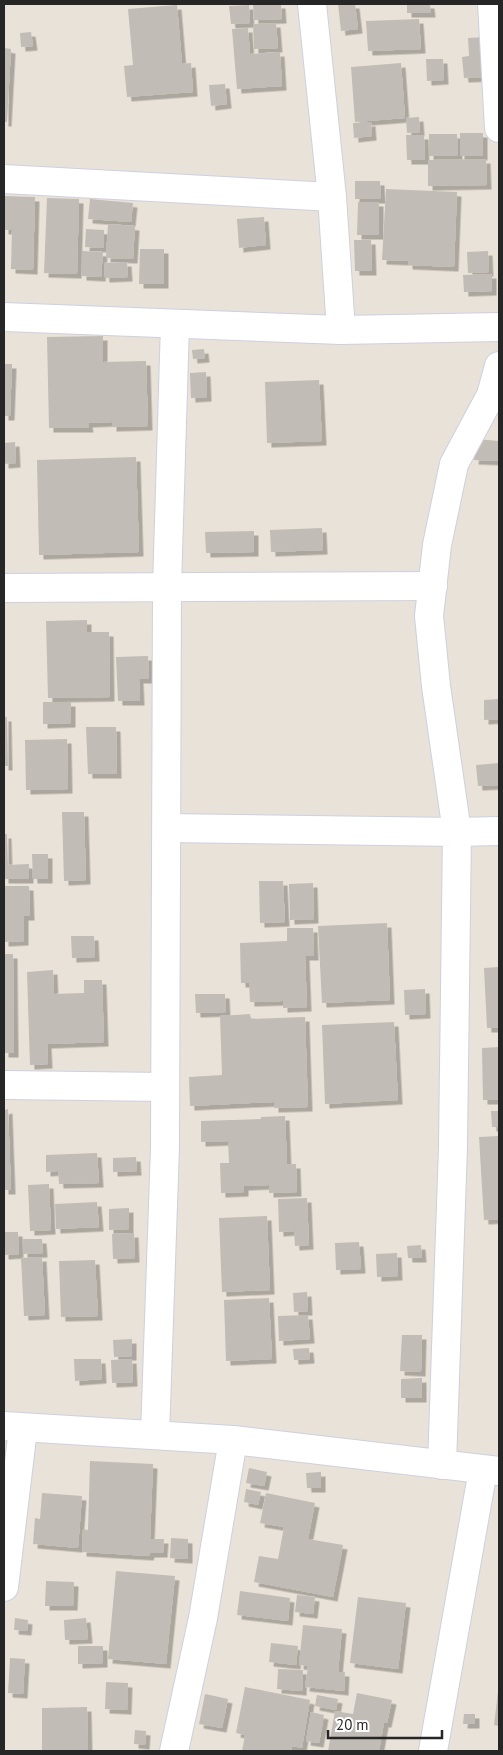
<svg xmlns="http://www.w3.org/2000/svg" width="503" height="1755" font-family="'PT Sans',sans-serif">
	<style>
		.building { fill: #c1bcb5; filter: url(#shadow) }
		.lines { fill: none; stroke-linecap: round; stroke-linejoin: round }
		.street-casing { stroke: #cdd0e0; stroke-width: 30 }
		.street { stroke: #fff; stroke-width: 28 }
	</style>
	<defs>
		<filter id="shadow"><feDropShadow dx="4.5" dy="4.5" stdDeviation="0" flood-color="#0004"/></filter>
	</defs>
	<rect width="100%" height="100%" fill="#e9e2d8"/>
	<!-- building -->
	<g class="building">
		<path d="M253 4H281L282 19 254 20Z"/>
		<path d="M338 4H355L358 29 341 31Z"/>
		<path d="M407 4H430L431 13H407Z"/>
		<path d="M177 5 182 64 191 63 193 92 127 97 124 66 133 65 128 9Z"/>
		<path d="M249 5 250 23 231 24 229 6Z"/>
		<path d="M419 19 421 49 368 51 366 21Z"/>
		<path d="M276 23 278 48 254 49 253 24Z"/>
		<path d="M248 28 250 54 280 52 282 86 237 89 232 29Z"/>
		<path d="M31 32 33 46 21 47 20 33Z"/>
		<path d="M487 37 490 77 464 78 462 57 469 56 468 38Z"/>
		<path d="M4 48 11 49 7 122H4Z"/>
		<path d="M426 59H443L444 80 427 81Z"/>
		<path d="M401 63 405 118 355 122 351 67Z"/>
		<path d="M225 84 227 104 211 106 209 85Z"/>
		<path d="M419 117 420 132 407 133 406 118Z"/>
		<path d="M371 122 372 136 354 138 353 123Z"/>
		<rect x="460" y="133" width="23" height="23"/>
		<path d="M429 134H457L458 156H429Z"/>
		<path d="M406 135H424L425 160H407Z"/>
		<path d="M486 159 487 185 428 186V160Z"/>
		<path d="M355 181H380L381 199H355Z"/>
		<path d="M386 189 457 192 454 267 408 265V261L382 260Z"/>
		<path d="M4 196 35 197 33 270 11 269 12 230H4Z"/>
		<path d="M47 198 79 199 77 274 44 273Z"/>
		<path d="M90 199 133 203 131 222 88 219Z"/>
		<path d="M358 202H379V235H357Z"/>
		<path d="M264 217 266 245 239 248 237 219Z"/>
		<path d="M108 224 135 226 133 259 106 258Z"/>
		<path d="M86 229 104 230V248L85 247Z"/>
		<path d="M354 240H371L372 271H355Z"/>
		<path d="M140 249H164V284H139Z"/>
		<path d="M82 251 103 252 101 277 82 276Z"/>
		<path d="M488 251 489 272 468 273 467 252Z"/>
		<path d="M127 262 128 277 105 278 104 263Z"/>
		<path d="M492 274V291L464 292 463 275Z"/>
		<path d="M103 336V362L146 361 148 426 112 427V422L88 423 89 428H49L47 337Z"/>
		<path d="M204 349 205 358 193 359 192 350Z"/>
		<path d="M4 364H12L10 416H4Z"/>
		<path d="M206 372 207 397 191 398 190 373Z"/>
		<path d="M319 380 322 441 267 443 265 382Z"/>
		<path d="M476 439 499 441V461L474 460Z"/>
		<path d="M15 442 16 463 4 464V443Z"/>
		<path d="M136 457 139 552 39 555 37 460Z"/>
		<path d="M322 528 323 550 271 552 270 530Z"/>
		<path d="M254 531V552L206 553 205 532Z"/>
		<path d="M87 620V632H109L110 697 48 698 46 621Z"/>
		<path d="M148 656 149 679H139L140 701H118L116 657Z"/>
		<path d="M499 699V719L484 720V700Z"/>
		<path d="M43 702H71V723L43 724Z"/>
		<path d="M4 717H7L8 766H4Z"/>
		<path d="M86 727H116L117 774H88Z"/>
		<path d="M67 739 68 789 26 790 25 740Z"/>
		<path d="M499 763V785L478 786 476 765Z"/>
		<path d="M62 812H84L86 880 64 881Z"/>
		<path d="M4 834H7L8 865 29 864V879H4Z"/>
		<path d="M32 854H48V879H33Z"/>
		<path d="M259 881H283L285 922 260 923Z"/>
		<path d="M313 883 314 919 290 920 289 884Z"/>
		<path d="M4 886H29L30 916H24V941L4 942Z"/>
		<path d="M387 923 390 1000 322 1003 318 926Z"/>
		<path d="M287 928H313L314 956H305L307 1007 283 1008V1001L250 1002 249 983H241L240 943 287 941Z"/>
		<path d="M71 936H94L95 957 72 958Z"/>
		<path d="M4 954H13L14 1053H4Z"/>
		<path d="M499 967V1028H487L484 968Z"/>
		<path d="M53 970 54 994 84 993V980H102L104 1042 47 1044 48 1064 30 1065 27 972Z"/>
		<path d="M425 989 426 1014 405 1015 404 990Z"/>
		<path d="M195 994H225L226 1012 196 1013Z"/>
		<path d="M250 1014 251 1019 305 1017 308 1107 274 1108V1102L190 1106 189 1077 222 1075 220 1016Z"/>
		<path d="M394 1022 398 1100 325 1104 322 1025Z"/>
		<path d="M499 1047V1100H483L482 1048Z"/>
		<path d="M8 1109 11 1190H4V1110Z"/>
		<path d="M491 1111H499V1127H492Z"/>
		<path d="M285 1116 287 1164H296L297 1192 269 1193V1185L244 1186V1192L221 1193 220 1163H229L228 1141 201 1142V1121L261 1119V1117Z"/>
		<path d="M499 1136V1219L484 1220 479 1137Z"/>
		<path d="M97 1153 99 1183 59 1184 58 1171 46 1172V1155Z"/>
		<path d="M136 1157 137 1171 113 1172V1158Z"/>
		<path d="M49 1184 51 1230 30 1231 28 1185Z"/>
		<path d="M307 1198 309 1245 295 1246 294 1231 279 1232 278 1199Z"/>
		<path d="M97 1202 99 1227 56 1229 55 1204Z"/>
		<path d="M129 1208V1229L109 1230V1209Z"/>
		<path d="M267 1216 270 1290 222 1292 219 1218Z"/>
		<path d="M4 1232H18L19 1254 4 1255Z"/>
		<path d="M134 1233 135 1258 113 1259 112 1234Z"/>
		<path d="M23 1239H42L43 1253 23 1254Z"/>
		<path d="M359 1242 361 1269 336 1270 335 1243Z"/>
		<path d="M421 1245 422 1258H408L407 1246Z"/>
		<path d="M397 1253 398 1276 377 1277 376 1254Z"/>
		<path d="M42 1257 45 1315 24 1316 21 1258Z"/>
		<path d="M95 1260 98 1316 61 1317 59 1261Z"/>
		<path d="M307 1292 308 1311 294 1312 293 1293Z"/>
		<path d="M269 1298 272 1359 226 1361 224 1300Z"/>
		<path d="M308 1315 310 1339 279 1341 278 1316Z"/>
		<path d="M402 1335H422L421 1372 400 1371Z"/>
		<path d="M132 1339V1356L114 1357 113 1340Z"/>
		<path d="M309 1348 310 1359 294 1360 293 1349Z"/>
		<path d="M74 1359H101L102 1379 75 1381Z"/>
		<path d="M132 1359 133 1382 112 1383 111 1360Z"/>
		<path d="M422 1378V1398H401V1379Z"/>
		<path d="M90 1461 153 1464 150 1539H164L163 1553H150L149 1556 82 1552 83 1529 88 1530Z"/>
		<path d="M249 1468 267 1472 264 1486 246 1483Z"/>
		<path d="M321 1472V1488H307L306 1473Z"/>
		<path d="M246 1489 261 1492 258 1505 244 1502Z"/>
		<path d="M42 1493 82 1496 78 1548 33 1544 35 1518 40 1519Z"/>
		<path d="M266 1493 315 1503 308 1539 343 1545 333 1597 254 1582 259 1556 278 1559 284 1527 260 1523Z"/>
		<path d="M171 1538 188 1539V1559L170 1558Z"/>
		<path d="M116 1571 175 1576 166 1664 108 1659Z"/>
		<path d="M46 1581 74 1582 73 1606H45Z"/>
		<path d="M240 1591 290 1598 288 1621 237 1615Z"/>
		<path d="M297 1595 315 1597 313 1614 295 1612Z"/>
		<path d="M358 1597 406 1603 398 1669 350 1663Z"/>
		<path d="M15 1618 28 1620 27 1631 14 1630Z"/>
		<path d="M86 1618 88 1639 65 1640 64 1620Z"/>
		<path d="M303 1625 342 1629 338 1672H345L344 1691 305 1687 308 1666 299 1665Z"/>
		<path d="M271 1643 298 1646 296 1665 269 1662Z"/>
		<path d="M78 1646H103V1663L78 1664Z"/>
		<path d="M10 1658 25 1659 23 1694 8 1693Z"/>
		<path d="M278 1669 303 1670 302 1691 277 1689Z"/>
		<path d="M106 1682 128 1683 127 1710 105 1709Z"/>
		<path d="M245 1687 310 1700 302 1748 292 1746 291 1751H242L245 1735 236 1733Z"/>
		<path d="M498 1692H499V1726L494 1725Z"/>
		<path d="M357 1693 392 1700 387 1723H384L379 1751H328L335 1711 353 1714Z"/>
		<path d="M205 1694 228 1699 222 1728 199 1724Z"/>
		<path d="M317 1695 338 1699 336 1710 315 1706Z"/>
		<path d="M87 1707 88 1751H42V1708Z"/>
		<path d="M311 1712 324 1715 319 1743 306 1741Z"/>
		<path d="M464 1714H475V1724H463Z"/>
		<path d="M135 1730 146 1731 145 1745 134 1744Z"/>
	</g>
	<g class="lines">
		<defs>
			<g id="street">
				<path d="M312 4 332 197 341 330"/>
				<path d="M492 4 499 128"/>
				<path d="M4 179 332 197"/>
				<path d="M4 317 341 330 499 327"/>
				<path d="M499 366 491 395 454 464 437 545 429 616 436 686 457 832 499 831"/>
				<path d="M4 588 433 586"/>
				<path d="M167 828 457 832 453 1146 442 1465"/>
				<path d="M4 1085 165 1087"/>
				<path d="M4 1426 233 1440 499 1471"/>
				<path d="M155 1435 165 1147 167 587 175 324"/>
				<path d="M4 1587 23 1429"/>
				<path d="M174 1751 203 1618 233 1440"/>
				<path d="M433 1751 483 1470"/>
			</g>
		</defs>
		<!-- street casing -->
		<use href="#street" class="street-casing"/>
		<!-- street -->
		<use href="#street" class="street"/>
	</g>
	<!-- border -->
	<rect width="503" height="1755" fill="none" stroke="#262626" stroke-width="10"/>
	<!-- scale -->
	<path d="M328 1730v8h114v-8" fill="none" stroke="#262626" stroke-width="2.5"/>
	<text x="336" y="1730" font-size="15" fill="#262626" stroke="#ffffff" stroke-width="4" paint-order="stroke">20 m</text>
</svg>
